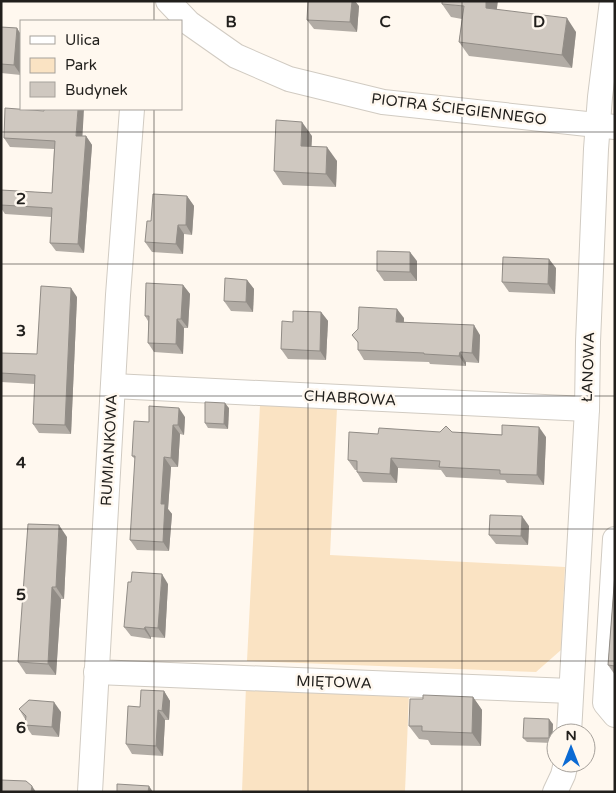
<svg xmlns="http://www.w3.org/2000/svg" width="616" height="793" font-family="'Varela Round',sans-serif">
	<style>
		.green { fill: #fae3c3 }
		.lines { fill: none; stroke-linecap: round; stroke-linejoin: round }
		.minor-casing { stroke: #d1cbc2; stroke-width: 26 }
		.minor { stroke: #fff; stroke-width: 24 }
		.wall { fill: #b2aca5 }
		.shaded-wall { fill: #918c86 }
		.building { fill: #cfc8c0; stroke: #918c86 }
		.grid { fill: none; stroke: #211f1c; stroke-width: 1; stroke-opacity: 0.55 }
		.labels { text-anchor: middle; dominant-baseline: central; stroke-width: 5; stroke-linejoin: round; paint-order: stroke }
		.street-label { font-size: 15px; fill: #211f1c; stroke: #fff8ef }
		.grid-label { font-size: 16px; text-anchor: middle; font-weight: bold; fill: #211f1c; stroke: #fff8ef; stroke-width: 5; stroke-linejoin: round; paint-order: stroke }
	</style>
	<rect width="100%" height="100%" fill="#fff8ef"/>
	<!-- green -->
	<g class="green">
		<path d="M260 405 337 408 330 555 565 567 561 650 536 672 247 661Z"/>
		<path d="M246 686 409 694 405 792H242Z"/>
	</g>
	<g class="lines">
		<defs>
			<g id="minor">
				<path d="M168 1 189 23 236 56 289 79 383 102 615 127"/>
				<path d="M113 386 587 409"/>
				<path d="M615 539 605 703 615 715"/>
				<path d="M96 672 571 691"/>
				<path d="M569 733 587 409 588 342 596 149 600 97 612 1"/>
				<path d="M90 792 118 295 132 109"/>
				<path d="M555 792 563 775 566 763"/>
			</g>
		</defs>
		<!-- minor casing -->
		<use href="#minor" class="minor-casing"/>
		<!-- minor -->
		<use href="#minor" class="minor"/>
	</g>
	<!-- wall -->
	<g class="wall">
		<path d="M442 4 497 9 576 32 572 68 469 56 459 42 462 19 451 17Z"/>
		<path d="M359 6 357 32 314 29 307 20Z"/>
		<path d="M1 27 17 28 21 35V75L1 73Z"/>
		<path d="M86 136 92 145 84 253 56 251 50 243 51 217 5 214 1 208V190L52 193 54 149 10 147 4 138Z"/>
		<path d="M312 136 311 146 337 161 336 187 283 185 274 171Z"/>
		<path d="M187 196 194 206 192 235 184 234 183 254 152 252 145 242 151 221Z"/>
		<path d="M417 261V281H384L377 271Z"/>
		<path d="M556 268 555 294 509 292 502 282Z"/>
		<path d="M247 280 254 289 253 312 231 311 224 301Z"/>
		<path d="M183 285 190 294 188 328H184L183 354 154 352 148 343V321L145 316Z"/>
		<path d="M77 297 71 434 39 433 33 424 35 384 1 382V353L37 354Z"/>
		<path d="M321 312 328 321 326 360 288 359 281 349 293 322Z"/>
		<path d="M404 318V322L480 335 479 363 466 362V366L430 364 429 362 364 360 358 350V343L352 335Z"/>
		<path d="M229 408 228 429 208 428 205 423Z"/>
		<path d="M185 417 184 435 180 434 178 467H171L168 509 172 514 169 551 137 550 130 540 135 459 132 456 149 422Z"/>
		<path d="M452 432 546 437 544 485 507 483 505 480 446 477 441 470 398 468 397 483 363 482 357 472V470H355L348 460 378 434Z"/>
		<path d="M529 526 528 545 496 544 489 535Z"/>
		<path d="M67 537 64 599H61L56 675 26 674 18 662Z"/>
		<path d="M615 573V675L608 665Z"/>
		<path d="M168 584 165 638 151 637V639L131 636 124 627Z"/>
		<path d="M164 691 170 701 169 720H165L163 756 132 754 126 744 140 707Z"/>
		<path d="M473 697 482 710 481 746 431 745 428 740 419 739 409 726 423 699Z"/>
		<path d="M19 709 61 712 59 737 32 735 25 725V719Z"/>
		<path d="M553 724 552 743 527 742 523 738Z"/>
	</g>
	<!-- shaded-wall -->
	<g class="shaded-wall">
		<path d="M352 1H355L359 6 357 32 350 22Z"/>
		<path d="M486 1H498L495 22 486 8Z"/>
		<path d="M567 18 576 32 572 68 562 55Z"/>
		<path d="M17 28 21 35V75L14 65Z"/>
		<path d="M78 109H84L82 144 76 136Z"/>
		<path d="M302 122 312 136 311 160 301 146Z"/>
		<path d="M86 136 92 145 84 253 78 244Z"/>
		<path d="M327 147 337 161 336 187 326 174Z"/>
		<path d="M187 196 194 206 192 235 186 225Z"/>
		<path d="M178 225 184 234 183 254 176 244Z"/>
		<path d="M410 252 417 261V281L410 272Z"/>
		<path d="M549 259 556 268 555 294 548 284Z"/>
		<path d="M247 280 254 289 253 312 246 302Z"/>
		<path d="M183 285 190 294 188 328 181 319Z"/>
		<path d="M71 288 77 297 71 434 65 425Z"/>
		<path d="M397 309 404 318 403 331 396 322Z"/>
		<path d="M321 312 328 321 326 360 320 351Z"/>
		<path d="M177 319 184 328 183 354 176 344Z"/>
		<path d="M474 325 480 335 479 363 472 353Z"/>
		<path d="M460 352 466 362V366L459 356Z"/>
		<path d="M225 403 229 408 228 429 224 424Z"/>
		<path d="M179 408 185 417 184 435 178 425Z"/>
		<path d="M173 425 180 434 178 467 171 458Z"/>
		<path d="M539 427 546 437 544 485 537 475Z"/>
		<path d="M164 457 171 467 168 509 172 514 169 551 163 542 161 504Z"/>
		<path d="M391 458 398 468 397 483 390 474Z"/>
		<path d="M522 516 529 526 528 545 521 536Z"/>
		<path d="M59 525 67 537 64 599 56 587Z"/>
		<path d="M162 574 168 584 165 638 158 628Z"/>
		<path d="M52 587 61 599 56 675 48 664Z"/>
		<path d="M145 627 151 637V639L144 629Z"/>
		<path d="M164 691 170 701 169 720 162 711Z"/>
		<path d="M473 697 482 710 481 746 472 733Z"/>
		<path d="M54 702 61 712 59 737 52 727Z"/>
		<path d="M158 710 165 720 163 756 156 746Z"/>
		<path d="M549 719 553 724 552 743 549 738Z"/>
		<path d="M32 786 36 792H31Z"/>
		<path d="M149 786 153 792H148Z"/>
	</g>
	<!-- building -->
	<g class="building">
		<path d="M308 1H352L350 22 307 20Z"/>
		<path d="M442 1H486V8L567 18 562 55 459 42 464 6 442 4Z"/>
		<path d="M1 27 17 28 14 65 1 64Z"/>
		<path d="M5 108 44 111V109H78L76 136H86L78 244 50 243 52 208 1 205V190L52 193 55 141 4 138Z"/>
		<path d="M276 120 302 122 301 146 327 147 326 174 274 171Z"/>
		<path d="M153 194 187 196 186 225H178L176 244 145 242 147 221H151Z"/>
		<path d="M377 251 410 252V272L377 271Z"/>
		<path d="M503 257 549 259 548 284 502 282Z"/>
		<path d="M225 278 247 280 246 302 224 301Z"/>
		<path d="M146 283 183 285 181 319H177L176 344 148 343 149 316H145Z"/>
		<path d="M41 286 71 288 65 425 33 424 35 375 1 373V353L37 354Z"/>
		<path d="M359 307 397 309 396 322 474 325 472 353 460 352 459 356 424 354V353L358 350V342L352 335 358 329Z"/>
		<path d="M293 311 321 312 320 351 281 349 282 321 293 322Z"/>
		<path d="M205 402 225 403 224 424 205 423Z"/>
		<path d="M149 406 179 408 178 425H173L171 458 164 457 161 504H165L163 542 130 540 135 456H132L134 421 149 422Z"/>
		<path d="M502 425 539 427 537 475 500 474V470L439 467 440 461 391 458 390 474 357 472V461L348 460 349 432 378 434 379 428 440 432 446 426 452 432 502 435Z"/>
		<path d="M490 515 522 516 521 536 489 535Z"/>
		<path d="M28 524 59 525 56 587H52L48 664 18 662Z"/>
		<path d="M132 572 162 574 158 628 145 627 144 629 124 627 128 582H131Z"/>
		<path d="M615 573V666L608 665Z"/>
		<path d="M141 690 164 691 162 711 158 710 156 746 126 744 128 706 140 707Z"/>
		<path d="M423 695 473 697 472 733 422 731V726H409L410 699H423Z"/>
		<path d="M29 700 54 702 52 727 25 725 26 716 19 709Z"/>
		<path d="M524 718 549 719V738H523Z"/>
		<path d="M1 780 26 781 32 786 31 792H1Z"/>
		<path d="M117 784 149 786 148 792H117Z"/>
	</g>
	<!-- grid -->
	<path class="grid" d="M154 1V21M308 1V792M462 1V792M154 109V792M1 132H615M1 264H615M1 396H615M1 529H615M1 661H615"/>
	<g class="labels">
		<!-- street labels -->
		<g class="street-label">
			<text transform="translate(459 109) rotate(7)">PIOTRA ŚCIEGIENNEGO</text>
			<text transform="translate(588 367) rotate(-88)">ŁANOWA</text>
			<text transform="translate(350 398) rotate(3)">CHABROWA</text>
			<text transform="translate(109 450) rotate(-87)">RUMIANKOWA</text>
			<text transform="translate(334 682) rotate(2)">MIĘTOWA</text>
		</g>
	</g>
	<g class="grid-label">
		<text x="231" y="27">B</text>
		<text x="385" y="27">C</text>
		<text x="539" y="27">D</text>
		<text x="21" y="204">2</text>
		<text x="21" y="336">3</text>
		<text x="21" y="468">4</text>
		<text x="21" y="600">5</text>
		<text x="21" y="733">6</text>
	</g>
	<!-- border -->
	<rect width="616" height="793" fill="none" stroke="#211f1c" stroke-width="5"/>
	<!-- legend -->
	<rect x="20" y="20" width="162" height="90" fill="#fff8ef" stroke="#a6a19b"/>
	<rect x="30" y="36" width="25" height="8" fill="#ffffff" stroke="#a6a19b"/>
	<text x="65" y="45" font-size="15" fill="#211f1c">Ulica</text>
	<rect x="30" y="58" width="25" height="15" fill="#fae3c3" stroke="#a6a19b"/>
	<text x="65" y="70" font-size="15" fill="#211f1c">Park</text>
	<rect x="30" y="82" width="25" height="15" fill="#cfc8c0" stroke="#a6a19b"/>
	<text x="65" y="95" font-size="15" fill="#211f1c">Budynek</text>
	<!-- north arrow -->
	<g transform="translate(571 748)"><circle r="24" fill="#fff8ef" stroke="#a6a19b"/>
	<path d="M0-4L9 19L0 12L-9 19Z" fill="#0b6ad3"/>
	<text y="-8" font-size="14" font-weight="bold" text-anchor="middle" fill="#211f1c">N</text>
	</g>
</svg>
